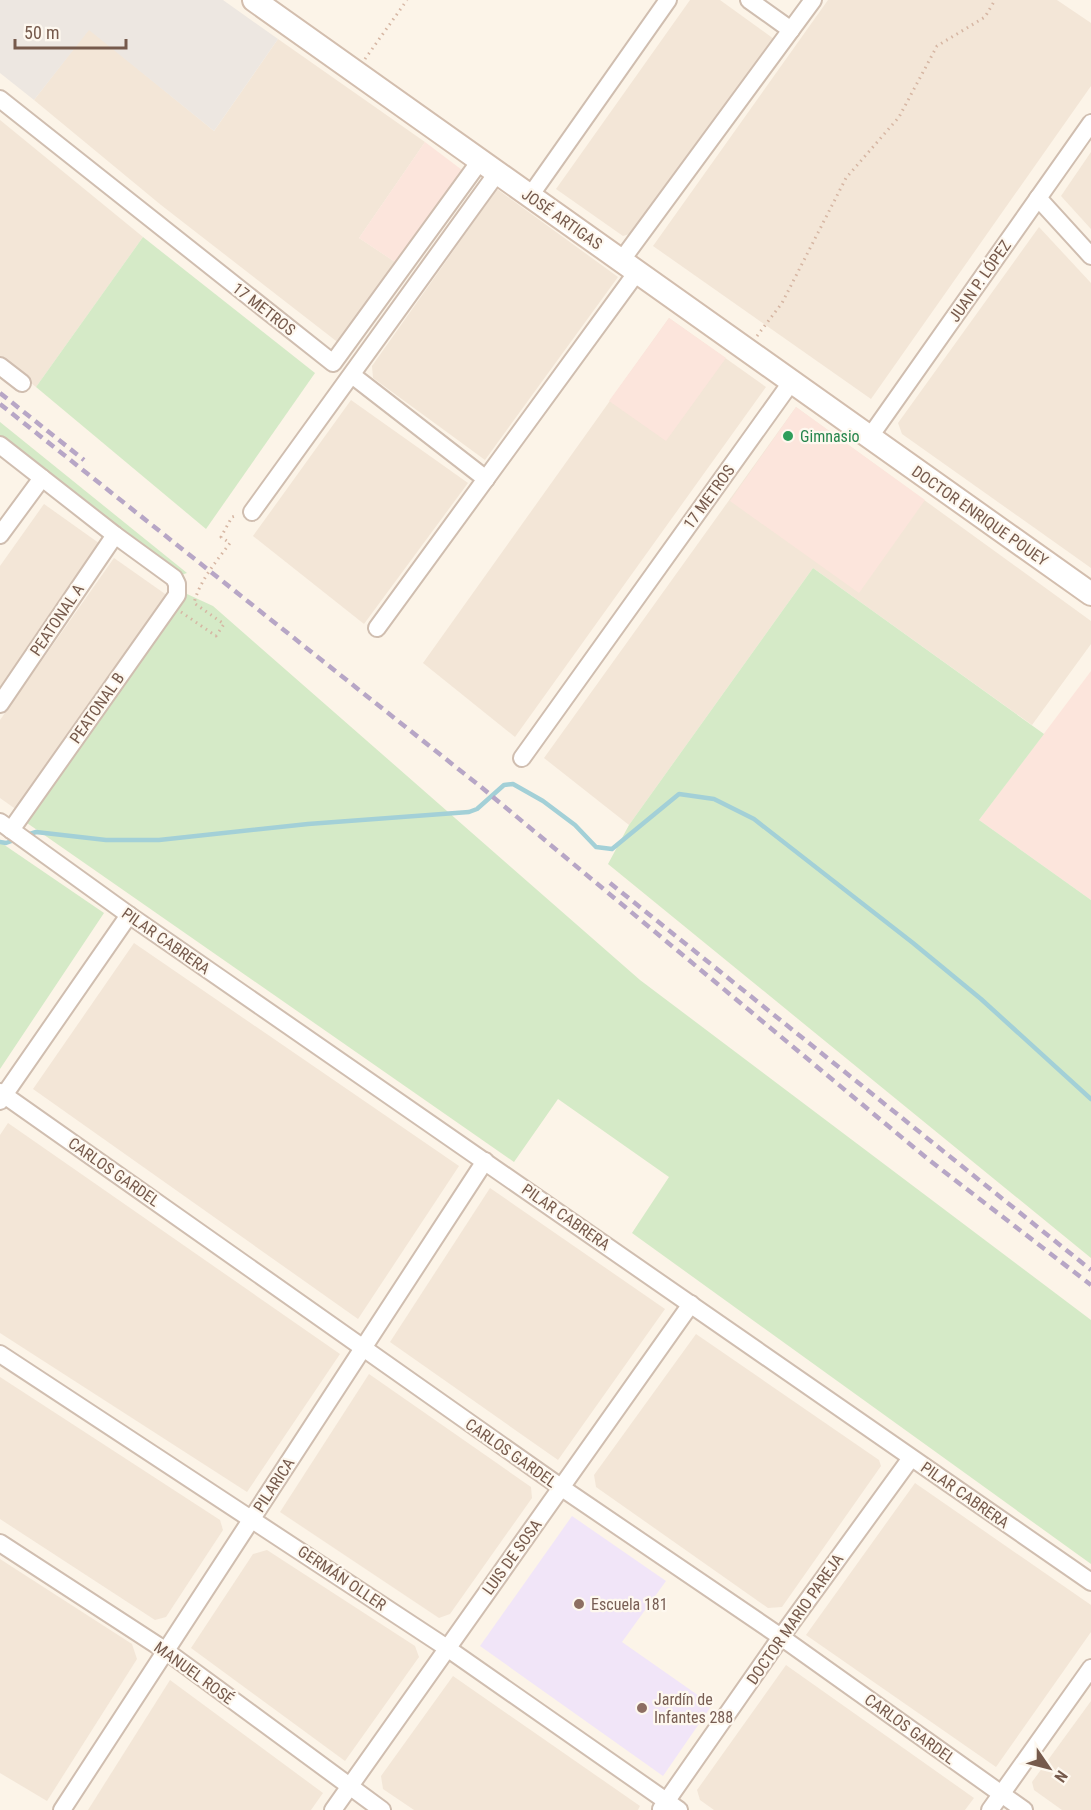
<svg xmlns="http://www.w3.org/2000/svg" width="1091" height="1810" font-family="'Roboto Condensed',sans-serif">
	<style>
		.residential { fill: #f3e6d7 }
		.commercial { fill: #fce5dc }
		.industrial { fill: #ede7e1 }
		.education { fill: #f1e5f8 }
		.green { fill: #d5eac7 }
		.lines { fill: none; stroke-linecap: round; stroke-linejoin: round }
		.stream { stroke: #a3d0d7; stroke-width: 4.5 }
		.street-casing { stroke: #d0beb0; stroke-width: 20 }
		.secondary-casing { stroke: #d3beae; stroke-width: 26 }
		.path { stroke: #d6b6a3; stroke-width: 3; stroke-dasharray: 1.5 4.5; stroke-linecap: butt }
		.street { stroke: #fff; stroke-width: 16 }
		.secondary { stroke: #fff; stroke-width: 22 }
		.rail { stroke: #b7a6c6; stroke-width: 4.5; stroke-dasharray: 9 6; stroke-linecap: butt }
		.leisure-dot { fill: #2e9e5b; stroke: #fef8ef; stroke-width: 2 }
		.education-dot { fill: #8d6e63; stroke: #fef8ef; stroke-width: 2 }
		.labels { text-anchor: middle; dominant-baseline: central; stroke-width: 4.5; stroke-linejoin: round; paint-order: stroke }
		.street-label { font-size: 16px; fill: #765a4c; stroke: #fef8ef }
		.leisure-label { font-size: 16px; fill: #27864d; stroke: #fef8ef; text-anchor: start }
		.education-label { font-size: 16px; fill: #785e54; stroke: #fef8ef; text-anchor: start }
	</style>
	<rect width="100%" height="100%" fill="#fcf4e8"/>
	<!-- residential -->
	<g class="residential">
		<path d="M690 0H720L774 39 633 233 623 236 556 189Z"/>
		<path d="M828 0H1057L1091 23V86L871 399 653 246Z"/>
		<path d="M89 29 214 131 278 39 425 142 359 238 398 264 340 344 161 205 34 100Z"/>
		<path d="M0 120 143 237 36 387 0 358Z"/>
		<path d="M1091 152V229L1061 196Z"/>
		<path d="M497 189 618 277 485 460 373 378 372 366Z"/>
		<path d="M1039 227 1091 283V568L902 434 898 423Z"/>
		<path d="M669 318 766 387 515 737 423 663Z"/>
		<path d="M351 400 468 483 364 624 253 536Z"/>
		<path d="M796 407 1091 621V644L1032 725 813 568 629 825 544 758Z"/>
		<path d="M44 504 103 546 0 693V566Z"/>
		<path d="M114 558 168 596 17 810 0 798V720Z"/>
		<path d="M134 943 459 1166 358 1319 33 1089Z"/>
		<path d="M8 1123 340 1354 247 1492 0 1333V1135Z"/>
		<path d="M490 1188 665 1309 558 1460 390 1342Z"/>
		<path d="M696 1334 879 1460 881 1466 782 1607 768 1608 596 1487 594 1475Z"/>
		<path d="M369 1374 531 1487 532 1498 450 1614 439 1618 280 1512Z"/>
		<path d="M0 1377 220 1520 223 1530 166 1617 155 1620 0 1519Z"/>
		<path d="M915 1483 1091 1605V1632L996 1767 806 1635Z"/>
		<path d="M267 1550 415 1646 419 1657 345 1761 191 1648 253 1554Z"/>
		<path d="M0 1559 132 1644 137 1659 47 1801 0 1773Z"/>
		<path d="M786 1665 974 1798 965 1810H714L700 1800 697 1790Z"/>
		<path d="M453 1676 640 1806 638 1810H414L383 1789 381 1776Z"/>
		<path d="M170 1680 323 1793 311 1810H88Z"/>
		<path d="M1091 1701V1810H1062L1034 1790 1032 1782Z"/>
	</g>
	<!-- commercial -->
	<g class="commercial">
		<path d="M425 142 462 170 398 264 359 238Z"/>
		<path d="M669 318 726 358 666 441 609 401Z"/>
		<path d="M796 407 925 500 859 593 730 501Z"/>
		<path d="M1091 671V900L979 820Z"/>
	</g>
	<!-- industrial -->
	<path class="industrial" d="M0 0H223L278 39 214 131 89 30 34 100 0 73Z"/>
	<!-- education -->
	<path class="education" d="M572 1516 666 1581 622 1642 712 1705 663 1776 480 1646Z"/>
	<!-- green -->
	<g class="green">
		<path d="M143 237 315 373 206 529 36 387Z"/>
		<path d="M0 422 187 573 181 575 0 435Z"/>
		<path d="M813 568 1044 734 979 820 1091 900V1258L608 864 629 825Z"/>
		<path d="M187 594 213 606 640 980 1091 1320V1564L632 1233 669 1177 558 1099 514 1162 27 823Z"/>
		<path d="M0 842 104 913 0 1069Z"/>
	</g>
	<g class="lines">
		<!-- stream -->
		<g class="stream">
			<path d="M27 835 36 832 106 840H159L308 824 469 812 477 809 504 785 513 784 543 801 575 825 596 847 612 849 679 794 714 799 754 819 913 943 981 999 1091 1099"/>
			<path d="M0 842 6 843 17 839"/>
		</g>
		<defs>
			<g id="street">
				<path d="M749 0 791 30"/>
				<path d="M0 99 333 363 480 161"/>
				<path d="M530 196 668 0"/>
				<path d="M1038 198 1091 256"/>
				<path d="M621 261 813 0"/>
				<path d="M0 366 22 383"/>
				<path d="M352 375 486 479"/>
				<path d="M869 438 1091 123"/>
				<path d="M0 445 115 535 174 578 177 584V595L11 830"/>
				<path d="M252 512 497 173"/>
				<path d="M0 535 42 478"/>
				<path d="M377 628 637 272"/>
				<path d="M0 704 115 535"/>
				<path d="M522 758 792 381"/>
				<path d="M0 822 129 915 1091 1582"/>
				<path d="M0 1092 562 1488 781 1637 1024 1810"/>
				<path d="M0 1101 129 915"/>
				<path d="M0 1354 447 1648 679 1810"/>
				<path d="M0 1543 166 1651 382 1810"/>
				<path d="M661 1809 781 1637 911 1458"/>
				<path d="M62 1810 485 1161"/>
				<path d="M333 1810 691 1304"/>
				<path d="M990 1810 1091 1668"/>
			</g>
			<path id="secondary" d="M254 0 1091 594"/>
		</defs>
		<!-- street casing -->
		<use href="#street" class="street-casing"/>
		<!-- secondary casing -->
		<use href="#secondary" class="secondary-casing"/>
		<!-- path -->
		<g class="path">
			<path d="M365 59 407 0"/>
			<path d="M757 336 782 303 846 178 899 117 937 46 985 17 995 0"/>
			<path d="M181 612 216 636 224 624 194 603C200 580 216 562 230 543L221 537 232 517 238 515"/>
		</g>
		<!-- street -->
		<use href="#street" class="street"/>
		<!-- secondary -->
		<use href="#secondary" class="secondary"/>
		<!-- rail -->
		<g class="rail">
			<path d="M0 393 84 460"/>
			<path d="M0 404 481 787 929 1160 1091 1285"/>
			<path d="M610 883 1091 1270"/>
		</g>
	</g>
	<!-- markers -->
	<circle class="leisure-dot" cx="788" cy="436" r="6"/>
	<g class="education-dot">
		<circle cx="579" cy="1604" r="6"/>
		<circle cx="642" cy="1708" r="6"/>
	</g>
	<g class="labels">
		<!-- street labels -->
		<g class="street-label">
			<text transform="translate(562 219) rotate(35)">JOSÉ ARTIGAS</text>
			<text transform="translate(980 281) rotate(-55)">JUAN P. LÓPEZ</text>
			<text transform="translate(264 309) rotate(38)">17 METROS</text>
			<text transform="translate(709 497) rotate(-54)">17 METROS</text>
			<text transform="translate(980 516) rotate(35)">DOCTOR ENRIQUE POUEY</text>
			<text transform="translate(57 620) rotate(-56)">PEATONAL A</text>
			<text transform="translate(97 708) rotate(-55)">PEATONAL B</text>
			<text transform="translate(166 941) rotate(35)">PILAR CABRERA</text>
			<text transform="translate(114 1172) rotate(35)">CARLOS GARDEL</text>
			<text transform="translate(566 1217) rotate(35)">PILAR CABRERA</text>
			<text transform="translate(511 1453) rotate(35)">CARLOS GARDEL</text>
			<text transform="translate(274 1485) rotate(-57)">PILARICA</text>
			<text transform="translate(965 1495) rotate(35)">PILAR CABRERA</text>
			<text transform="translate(512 1557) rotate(-54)">LUIS DE SOSA</text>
			<text transform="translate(342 1578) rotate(34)">GERMÁN OLLER</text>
			<text transform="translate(795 1619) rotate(-55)">DOCTOR MARIO PAREJA</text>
			<text transform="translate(194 1673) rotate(36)">MANUEL ROSÉ</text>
			<text transform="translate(910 1729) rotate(36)">CARLOS GARDEL</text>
		</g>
		<!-- leisure labels -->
		<g class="leisure-label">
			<text x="800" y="436">Gimnasio</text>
		</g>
		<!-- education labels -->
		<g class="education-label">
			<text x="591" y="1604">Escuela 181</text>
			<text x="654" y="1699">Jardín de<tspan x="654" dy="18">Infantes 288</tspan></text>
		</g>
	</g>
	<!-- north arrow -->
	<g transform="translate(1049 1768) rotate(125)" stroke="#fef8ef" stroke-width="4.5" paint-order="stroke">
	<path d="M0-4.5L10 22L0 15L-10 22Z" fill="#765a4c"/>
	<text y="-9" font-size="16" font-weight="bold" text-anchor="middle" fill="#765a4c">N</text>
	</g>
	<!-- scale -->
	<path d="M15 39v9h111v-9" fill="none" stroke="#765a4c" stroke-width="3"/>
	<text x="24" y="39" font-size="18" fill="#765a4c" stroke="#fef8ef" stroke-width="4.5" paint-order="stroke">50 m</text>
</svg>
